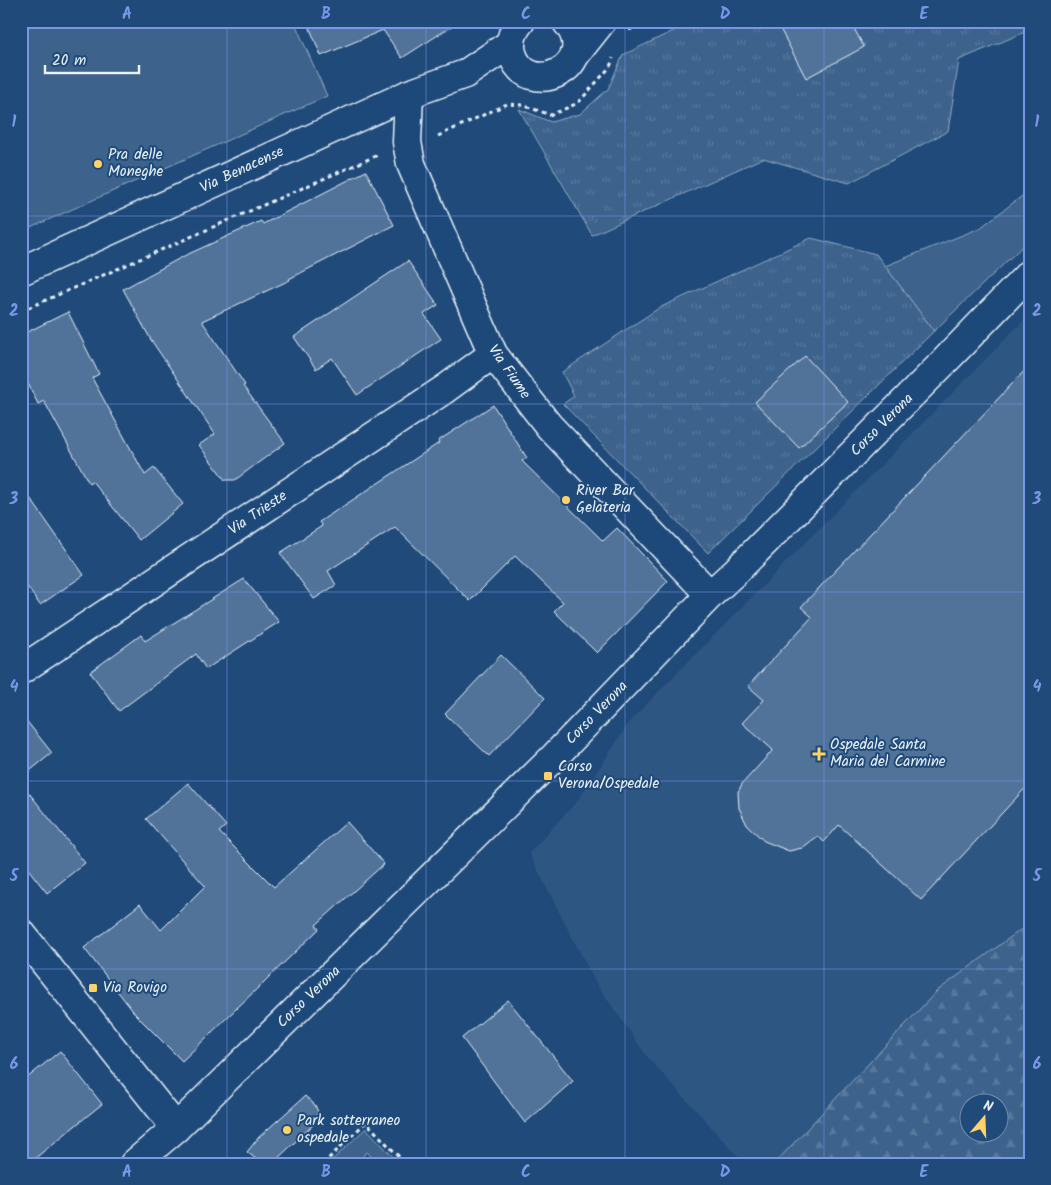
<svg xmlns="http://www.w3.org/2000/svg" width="1051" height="1185" font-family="Kalam,sans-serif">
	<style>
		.built { fill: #2e5683 }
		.grass { fill: #3c628c; stroke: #92aac2 }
		.forest { fill: url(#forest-firs); stroke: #92aac2; fill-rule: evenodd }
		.park { fill: url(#park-tufts); stroke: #92aac2 }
		.building { fill: #517399; stroke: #e8f1f8 }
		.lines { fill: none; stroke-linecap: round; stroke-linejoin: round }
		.minor-casing { stroke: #e8f1f8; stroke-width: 31 }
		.secondary-casing { stroke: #e8f1f8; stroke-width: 31 }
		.path { stroke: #e8f1f8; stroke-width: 3; stroke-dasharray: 4 4; stroke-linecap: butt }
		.minor { stroke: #1f4a7a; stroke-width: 28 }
		.secondary { stroke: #1f4a7a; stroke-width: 28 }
		.grid { fill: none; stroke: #7897e6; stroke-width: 1; stroke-opacity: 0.55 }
		.poi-dot { fill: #ffd166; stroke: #1f4a7a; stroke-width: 2 }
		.labels { text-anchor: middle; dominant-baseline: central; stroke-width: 4; stroke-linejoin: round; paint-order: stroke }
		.poi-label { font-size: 15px; fill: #e8f1f8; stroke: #1f4a7a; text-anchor: start }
		.street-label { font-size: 15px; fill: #e8f1f8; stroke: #1f4a7a }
		.neatline { fill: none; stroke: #7897e6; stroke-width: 2 }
		.grid-label { font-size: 16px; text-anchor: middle; font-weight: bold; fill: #7897e6 }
	</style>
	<defs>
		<pattern id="forest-firs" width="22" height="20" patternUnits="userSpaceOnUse" patternTransform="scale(1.25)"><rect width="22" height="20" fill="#3c628c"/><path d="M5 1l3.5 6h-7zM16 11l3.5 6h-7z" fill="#58799d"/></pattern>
		<pattern id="park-tufts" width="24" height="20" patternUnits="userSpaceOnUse" patternTransform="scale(1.25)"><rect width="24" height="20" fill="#3c628c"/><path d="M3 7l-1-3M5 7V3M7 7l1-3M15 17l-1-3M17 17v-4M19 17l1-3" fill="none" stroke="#58799d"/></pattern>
	</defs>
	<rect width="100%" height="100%" fill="#1f4a7a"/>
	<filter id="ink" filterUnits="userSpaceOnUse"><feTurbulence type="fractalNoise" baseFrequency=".02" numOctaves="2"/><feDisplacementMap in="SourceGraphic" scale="10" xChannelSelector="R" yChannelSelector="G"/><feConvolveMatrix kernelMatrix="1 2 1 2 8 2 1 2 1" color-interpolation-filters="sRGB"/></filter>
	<g filter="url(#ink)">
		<!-- built -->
		<path class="built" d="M1030 314V923L937 991 774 1164H745L649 1059 595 982 529 853 578 800 631 720Z"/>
		<!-- grass -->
		<g class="grass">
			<path d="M21 21H294L327 96 21 232Z"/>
			<path d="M1030 190V239L934 331 885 266 980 228Z"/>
			<path d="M366 1128 400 1164H378L367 1152 355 1164H328Z"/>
		</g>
		<!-- forest -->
		<path class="forest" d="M1030 923V1164H774L937 991ZM968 1102H998V1132H968Z"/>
		<!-- park -->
		<g class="park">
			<path d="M694 21H1030V30L959 60 948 131 849 183 763 158 592 235 519 109 551 122 580 114 608 89 623 55Z"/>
			<path d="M811 238 876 254 934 331 708 553 563 404 574 396 562 372 659 308Z"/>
		</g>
		<!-- building -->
		<g class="building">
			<path d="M307 21H460L402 58 383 30 321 56Z"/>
			<path d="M776 21H850L864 47 806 78Z"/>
			<path d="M366 171 394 225 289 279 290 280 202 321 245 385 243 386 285 443 235 480H225L199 445 215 434 151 340 123 289 184 256 261 221 263 224Z"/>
			<path d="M408 261 438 305 424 314 441 339 357 395 332 358 316 369 294 337Z"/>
			<path d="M68 312 99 374 92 378 145 475 154 468 183 504 139 540 92 481 89 483 44 401 38 404 21 369V335Z"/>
			<path d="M805 356 848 402 799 448 755 402Z"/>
			<path d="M1030 365V783L921 900 839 825 824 842 818 836 802 848 789 851 764 841 747 825 739 808 738 792 742 784 773 750 742 723 764 700 748 686 812 617 801 607Z"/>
			<path d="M493 405 527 458 522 461 603 541 617 528 668 581 597 653 554 611 563 602 515 556 470 601 395 527 328 571 336 585 314 599 280 553 322 526 319 522 439 443 438 441Z"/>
			<path d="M21 485 84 575 40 605 21 578Z"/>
			<path d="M244 579 279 622 206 669 196 654 119 711 90 672 141 635 145 641Z"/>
			<path d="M501 655 545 698 489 756 445 714Z"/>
			<path d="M21 714 52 753 21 778Z"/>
			<path d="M21 783 85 863 47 893 21 860Z"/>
			<path d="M188 783 226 826 219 832 274 887 347 822 384 864 316 925 319 929 182 1061 136 1015 84 948 140 904 161 930 205 886 146 819Z"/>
			<path d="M508 1000 573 1081 525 1123 462 1038Z"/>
			<path d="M60 1051 102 1104 28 1164H21V1083Z"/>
			<path d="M305 1096 315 1105 318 1112 315 1123 273 1163 260 1162 247 1152 259 1137Z"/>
		</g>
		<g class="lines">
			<defs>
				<g id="minor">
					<path d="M409 94 407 142 411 164 493 354 549 426 710 595"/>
					<path d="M21 670 445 389 493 354"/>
					<path d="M21 933 176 1128"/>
					<path d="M134 1164 176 1128 553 758 710 595 737 570 941 365 1030 273"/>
				</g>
				<g id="secondary">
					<path d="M521 21C513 30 509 41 512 53 527 103 604 65 566 21"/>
					<path d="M575 55 602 21"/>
					<path d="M21 271 409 94 465 74 511 43"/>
				</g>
			</defs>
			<!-- minor casing -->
			<use href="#minor" class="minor-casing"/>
			<!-- secondary casing -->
			<use href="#secondary" class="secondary-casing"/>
			<!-- path -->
			<g class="path">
				<path d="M629 30 648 21"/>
				<path d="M438 136 507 104 522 105 551 115 578 103 610 67 613 58"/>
				<path d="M21 311 378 155"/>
				<path d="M323 1164 366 1122 406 1164"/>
			</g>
			<!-- minor -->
			<use href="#minor" class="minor"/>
			<!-- secondary -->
			<use href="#secondary" class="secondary"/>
		</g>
	</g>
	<!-- grid -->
	<path class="grid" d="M227 21V1164M426 21V1164M625 21V1164M824 21V1164M21 216H1030M21 404H1030M21 592H1030M21 781H1030M21 969H1030"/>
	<!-- markers -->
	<g class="poi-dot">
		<circle cx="98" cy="164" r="5"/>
		<circle cx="566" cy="500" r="5"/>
		<path d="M816.5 746.5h5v5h5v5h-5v5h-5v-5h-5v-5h5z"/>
		<rect x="543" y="771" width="10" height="10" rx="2.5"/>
		<rect x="88" y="983" width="10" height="10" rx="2.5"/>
		<circle cx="287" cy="1130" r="5"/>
	</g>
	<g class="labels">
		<!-- poi labels -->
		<g class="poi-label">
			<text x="108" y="155">Pra delle<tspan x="108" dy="17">Moneghe</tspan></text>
			<text x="576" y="491">River Bar<tspan x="576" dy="17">Gelateria</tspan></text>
			<text x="830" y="745">Ospedale Santa<tspan x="830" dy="17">Maria del Carmine</tspan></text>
			<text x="558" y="767">Corso<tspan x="558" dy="17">Verona/Ospedale</tspan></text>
			<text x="103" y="988">Via Rovigo</text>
			<text x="297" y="1121">Park sotterraneo<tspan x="297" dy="17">ospedale</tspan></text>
		</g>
		<!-- street labels -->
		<g class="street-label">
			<text transform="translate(242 170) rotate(-25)">Via Benacense</text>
			<text transform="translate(509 372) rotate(55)">Via Fiume</text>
			<text transform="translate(882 425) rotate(-45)">Corso Verona</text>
			<text transform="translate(258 513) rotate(-34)">Via Trieste</text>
			<text transform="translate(597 713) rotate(-46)">Corso Verona</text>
			<text transform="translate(309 997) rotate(-44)">Corso Verona</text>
		</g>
	</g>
	<!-- margin -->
	<rect width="1051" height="1185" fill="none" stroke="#1f4a7a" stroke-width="55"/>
	<!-- north arrow -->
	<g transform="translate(984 1118) rotate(19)"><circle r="24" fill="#1f4a7a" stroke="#6f8dac"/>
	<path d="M0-4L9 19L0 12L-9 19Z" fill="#ffd166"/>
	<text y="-8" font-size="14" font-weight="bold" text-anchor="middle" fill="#e8f1f8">N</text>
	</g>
	<!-- scale -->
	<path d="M45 65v8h94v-8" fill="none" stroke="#e8f1f8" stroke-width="2.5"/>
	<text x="52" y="65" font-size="15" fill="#e8f1f8" stroke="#1f4a7a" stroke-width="4" paint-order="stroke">20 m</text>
	<rect x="28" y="28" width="996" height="1130" class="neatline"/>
	<g class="grid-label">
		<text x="127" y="19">A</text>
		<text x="326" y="19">B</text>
		<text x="526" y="19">C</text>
		<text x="725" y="19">D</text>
		<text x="924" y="19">E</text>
		<text x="14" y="127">1</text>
		<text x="1037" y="127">1</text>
		<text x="14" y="316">2</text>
		<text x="1037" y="316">2</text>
		<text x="14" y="504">3</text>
		<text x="1037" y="504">3</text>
		<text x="14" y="692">4</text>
		<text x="1037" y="692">4</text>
		<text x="14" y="881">5</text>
		<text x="1037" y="881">5</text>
		<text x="14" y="1069">6</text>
		<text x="1037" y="1069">6</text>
		<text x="127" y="1177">A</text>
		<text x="326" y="1177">B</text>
		<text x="526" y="1177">C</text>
		<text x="725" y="1177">D</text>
		<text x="924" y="1177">E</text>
	</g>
</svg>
